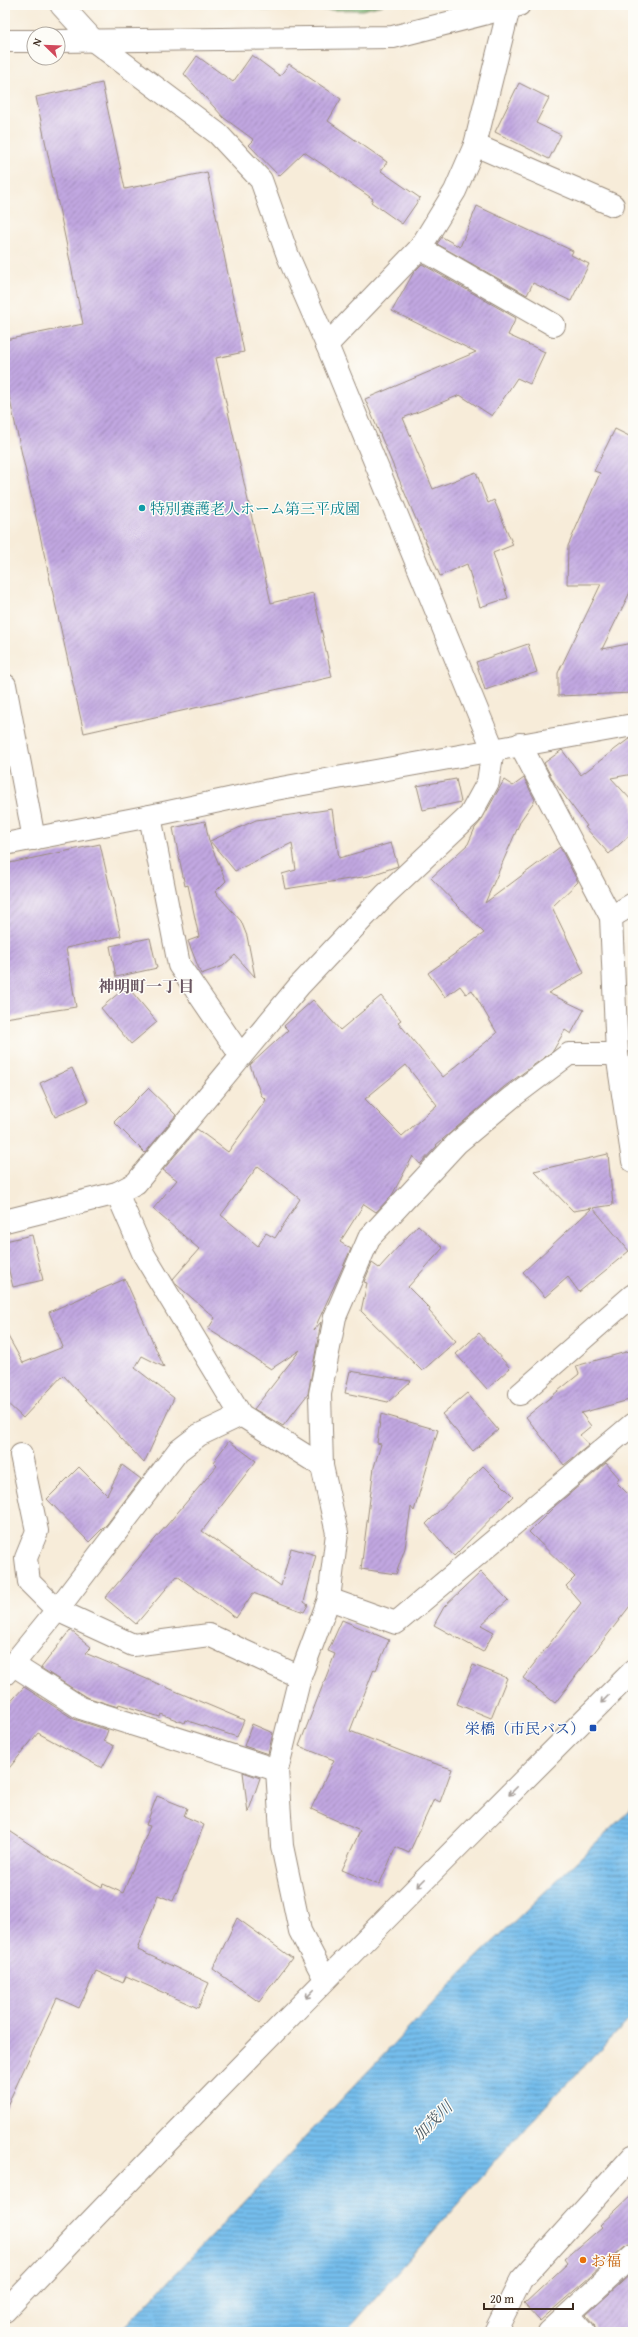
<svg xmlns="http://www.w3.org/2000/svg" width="638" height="2337" font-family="'Gentium Book Plus','Noto Serif JP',serif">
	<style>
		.forest { fill: url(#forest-crowns); stroke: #5b6e48 }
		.water { fill: url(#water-rules); stroke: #587485 }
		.building { fill: url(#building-hatch); fill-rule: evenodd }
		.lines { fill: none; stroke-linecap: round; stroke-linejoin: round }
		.street-casing { stroke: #998b7c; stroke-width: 24 }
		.secondary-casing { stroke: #998b7c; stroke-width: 24 }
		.street { stroke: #fff; stroke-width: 22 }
		.secondary { stroke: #fff; stroke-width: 22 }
		.oneway { stroke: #a79f9a }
		.culture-dot { fill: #0f9aa8; stroke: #fdfcf7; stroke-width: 1.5 }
		.transit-dot { fill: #1a4fb4; stroke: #fdfcf7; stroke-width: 1.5 }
		.food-dot { fill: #e8710a; stroke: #fdfcf7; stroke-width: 1.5 }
		.labels { text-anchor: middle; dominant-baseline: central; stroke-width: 3; stroke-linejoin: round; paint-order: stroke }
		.culture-label { font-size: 15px; fill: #0d838f; stroke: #fdfcf7; text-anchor: start }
		.transit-label { font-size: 15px; fill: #164399; stroke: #fdfcf7; text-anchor: end }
		.food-label { font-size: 15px; fill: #c56008; stroke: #fdfcf7; text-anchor: start }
		.neighbourhood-label { font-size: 16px; font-weight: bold; fill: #6a5662; stroke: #fdfcf7 }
		.water-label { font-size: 16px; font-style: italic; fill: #4f5d66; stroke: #fdfcf7 }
	</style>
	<defs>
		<pattern id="forest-crowns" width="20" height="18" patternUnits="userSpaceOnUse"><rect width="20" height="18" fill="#7bb371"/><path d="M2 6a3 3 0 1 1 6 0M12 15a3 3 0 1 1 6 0" fill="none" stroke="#66925c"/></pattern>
		<pattern id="water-rules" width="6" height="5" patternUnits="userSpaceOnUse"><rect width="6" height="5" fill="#74bdec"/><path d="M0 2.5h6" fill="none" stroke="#609abf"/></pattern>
		<pattern id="building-hatch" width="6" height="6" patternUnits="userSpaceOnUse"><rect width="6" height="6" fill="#c1a7e1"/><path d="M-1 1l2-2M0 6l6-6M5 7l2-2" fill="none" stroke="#9e88b6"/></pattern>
	</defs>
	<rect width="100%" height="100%" fill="#fdfcf7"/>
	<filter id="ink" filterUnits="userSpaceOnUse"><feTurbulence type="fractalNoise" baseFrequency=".025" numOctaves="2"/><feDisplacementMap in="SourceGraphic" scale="8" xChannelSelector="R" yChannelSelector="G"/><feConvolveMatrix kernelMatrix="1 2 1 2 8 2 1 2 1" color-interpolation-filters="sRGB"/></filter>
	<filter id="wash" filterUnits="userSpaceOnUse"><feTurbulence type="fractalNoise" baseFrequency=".012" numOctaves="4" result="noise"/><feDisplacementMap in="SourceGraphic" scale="16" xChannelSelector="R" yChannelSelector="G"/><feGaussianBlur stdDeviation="0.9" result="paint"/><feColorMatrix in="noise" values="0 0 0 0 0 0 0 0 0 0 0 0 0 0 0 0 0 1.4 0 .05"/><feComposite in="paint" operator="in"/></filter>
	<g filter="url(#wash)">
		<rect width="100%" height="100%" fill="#f7ecd9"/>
		<!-- forest -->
		<path class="forest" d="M258 5H383L362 10H262Z"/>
		<!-- water -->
		<path class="water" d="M633 1807V2016L527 2125 345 2332H120L471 1963Z"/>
		<g id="blocks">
			<!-- building -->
			<g class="building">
				<path d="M252 55 280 76 289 64 341 99 328 121 387 162 381 171 420 198 402 224 371 202 373 199 304 152 279 176 249 145 254 140 224 118 184 74 197 56 233 82Z"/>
				<path d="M102 83 125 189 207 172 244 352 216 358 271 603 313 593 332 677 84 733 5 378V340L83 324 36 97Z"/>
				<path d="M519 83 549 98 536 123 561 135 549 159 495 132Z"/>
				<path d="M477 206 573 251 571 255 589 264 571 301 533 283 527 295 437 244 442 237 460 247Z"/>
				<path d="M422 264 516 318 508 335 545 352 530 384 517 378 492 416 460 395 403 418 433 489 476 472 488 503 494 500 513 545 493 553 508 598 480 607 467 564 440 576 365 399 476 352 392 311 414 272Z"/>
				<path d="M615 429 633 438V586L602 649 633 643V693L558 696V673L601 584H567L568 546 600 473 594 471Z"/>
				<path d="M528 644 537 672 485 690 476 662Z"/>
				<path d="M630 738H633V774L611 778 633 802V832L609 854 585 827 587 826 554 782 544 763 562 750 581 775Z"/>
				<path d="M524 778 535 800 521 820 485 903 560 847 578 882 552 907 584 973 548 993 584 1010 571 1034 565 1030 553 1051 504 1087 436 1145 437 1146 420 1164 413 1156 392 1195 376 1212 364 1204 340 1242 351 1249 314 1330 321 1322 308 1394 283 1426 254 1409 300 1350 271 1369 208 1329 215 1318 177 1285 173 1279 199 1249 153 1209 177 1180 163 1170 197 1129 228 1152 266 1100 261 1095 250 1065 288 1030 284 1026 313 1000 340 1030 381 996 401 1020 398 1022 443 1077 497 1033 472 990 466 994 460 986 445 997 428 973 484 933 431 878 468 844 475 828 481 821 504 780 513 786ZM406 1065 437 1105 402 1136 365 1099ZM258 1166 300 1199 275 1238 266 1233 258 1246 221 1215Z"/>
				<path d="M456 779 461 802 423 810 417 786Z"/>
				<path d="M332 809 339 858 391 843 398 866 369 876 285 889 282 874 296 870 292 843 235 871 210 841 256 820Z"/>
				<path d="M205 821 209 841 226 881 215 892 241 921 247 936 255 977 235 955 223 966 201 974 188 941 199 937 188 885 185 886 173 828Z"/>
				<path d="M100 844 121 936 66 948 76 1007 5 1018V864Z"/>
				<path d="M150 938 157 968 116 977 110 946Z"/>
				<path d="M127 986 157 1022 131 1044 101 1008Z"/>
				<path d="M72 1068 88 1102 55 1117 40 1083Z"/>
				<path d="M148 1088 176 1115 145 1153 114 1122Z"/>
				<path d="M608 1154 613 1205 593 1208 629 1251 579 1292 568 1277 545 1297 523 1272 592 1208 573 1211 534 1171Z"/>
				<path d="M418 1225 443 1248 408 1287 430 1309 429 1311 456 1341 422 1371 361 1311 367 1283 364 1282 372 1263 379 1268Z"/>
				<path d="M32 1235 43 1280 13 1287 5 1255V1241Z"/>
				<path d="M125 1279 164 1367 142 1356 135 1368 174 1398 144 1463 63 1375 23 1418 5 1401V1331L23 1363 63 1347 49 1312Z"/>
				<path d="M479 1333 510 1368 487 1389 456 1354Z"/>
				<path d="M633 1350V1399L581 1413 591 1426 580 1435 589 1445 564 1465 526 1417 579 1374 576 1366Z"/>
				<path d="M350 1371 411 1381 388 1402 345 1393Z"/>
				<path d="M467 1393 498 1430 473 1451 442 1414Z"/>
				<path d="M381 1414 438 1430 414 1511 411 1507 405 1548 396 1574 361 1569 374 1467 381 1444 377 1443Z"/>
				<path d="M229 1441 256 1461 202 1531 281 1586 291 1548 316 1555 304 1602 308 1605 304 1612 253 1593 236 1618 177 1576 136 1624 105 1598 217 1466 213 1462Z"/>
				<path d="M606 1463 619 1478 616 1482 633 1499V1602L555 1703 523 1678 581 1603 566 1586 575 1577 529 1532 555 1506Z"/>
				<path d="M122 1465 141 1479 107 1524 89 1542 47 1499 79 1467 107 1495Z"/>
				<path d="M483 1466 513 1496 454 1556 426 1524Z"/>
				<path d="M481 1572 508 1600 481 1625 494 1632 483 1652 434 1625 444 1607Z"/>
				<path d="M342 1620 389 1640 376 1670 374 1669 350 1731 421 1759 452 1769 440 1802 434 1799 409 1853 396 1847 379 1885 342 1870 360 1831 311 1809 334 1760 299 1746 335 1654 328 1651Z"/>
				<path d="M70 1630 91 1647 85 1653 244 1720 237 1737 185 1720 184 1723 161 1714 160 1717 119 1704 118 1707 86 1697 41 1668Z"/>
				<path d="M473 1665 507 1678 491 1718 457 1704Z"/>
				<path d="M24 1687 74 1719 108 1730 104 1741 114 1746 102 1768 38 1733 5 1773V1708Z"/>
				<path d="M252 1724 273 1733 268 1754 244 1746Z"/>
				<path d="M243 1772 260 1778 248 1813Z"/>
				<path d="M157 1796 187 1808 184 1816 204 1825 173 1901 158 1895 138 1946 139 1947 138 1950 209 1983 198 2008 126 1976 123 1983 96 1971 79 2008 57 1998 5 2110V1828L49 1857 102 1887 103 1884 123 1893 150 1826 146 1825Z"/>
				<path d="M237 1918 292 1958 259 2002 213 1969Z"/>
				<path d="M633 2194V2243L625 2246 540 2321 524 2304 568 2263 565 2259 602 2227 600 2225Z"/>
				<path d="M633 2272V2332H596L594 2324 586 2315Z"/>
			</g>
		</g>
	</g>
	<g filter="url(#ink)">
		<use href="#blocks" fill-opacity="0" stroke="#998b7c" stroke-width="1"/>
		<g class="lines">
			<defs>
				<g id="street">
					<path d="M5 41H34"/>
					<path d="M58 41 393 37 519 5"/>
					<path d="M475 145 613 205"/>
					<path d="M420 248 554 325"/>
					<path d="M327 345 420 248 455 191 475 145 509 8"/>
					<path d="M5 685 34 839"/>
					<path d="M520 744 611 917 617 1054 633 1161"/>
					<path d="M150 816 179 965 241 1056"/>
					<path d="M611 917 633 904"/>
					<path d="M117 1193 144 1255 241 1415 322 1466"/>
					<path d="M5 1221 117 1193 136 1183 299 986 385 895 470 815 488 782 493 749 327 345 288 256 261 180 218 134 94 41 61 5"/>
					<path d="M520 1394 633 1295"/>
					<path d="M21 1455 37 1531 26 1558 29 1582 57 1610 133 1645 209 1635 300 1677"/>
					<path d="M329 1599 396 1623 633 1424"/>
					<path d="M12 1664 81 1708 277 1770"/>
					<path d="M5 1674 57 1610 178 1451 199 1435 241 1415"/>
					<path d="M325 1979 300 1931 282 1846 277 1770 300 1677 329 1599 337 1533 322 1466 320 1394 335 1317 369 1238 457 1143 512 1097 569 1054H617"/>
					<path d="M5 2311C211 2094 421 1882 633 1671"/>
					<path d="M569 2315 584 2332"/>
					<path d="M495 2332 521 2280 633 2156"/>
					<path d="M549 2332 633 2255"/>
				</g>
				<path id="secondary" d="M5 844 150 816 270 790 633 725"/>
			</defs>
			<!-- street casing -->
			<use href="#street" class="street-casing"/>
			<!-- secondary casing -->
			<use href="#secondary" class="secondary-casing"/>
			<!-- street -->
			<use href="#street" class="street"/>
			<!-- secondary -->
			<use href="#secondary" class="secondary"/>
		</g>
		<!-- one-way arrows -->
		<defs><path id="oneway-shaft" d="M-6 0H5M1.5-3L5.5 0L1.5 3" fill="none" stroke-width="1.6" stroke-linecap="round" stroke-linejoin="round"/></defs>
		<g class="oneway">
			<use href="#oneway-shaft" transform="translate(605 1699) rotate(135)"/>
			<use href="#oneway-shaft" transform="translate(513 1791) rotate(135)"/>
			<use href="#oneway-shaft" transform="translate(421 1883) rotate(135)"/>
			<use href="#oneway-shaft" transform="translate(310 1994) rotate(134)"/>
		</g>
	</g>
	<!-- markers -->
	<circle class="culture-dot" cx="142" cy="508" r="4"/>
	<rect class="transit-dot" x="589" y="1724" width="8" height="8" rx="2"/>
	<circle class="food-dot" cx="583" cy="2260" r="4"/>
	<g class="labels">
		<!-- culture labels -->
		<g class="culture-label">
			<text x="150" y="508">特別養護老人ホーム第三平成園</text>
		</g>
		<!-- transit labels -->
		<g class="transit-label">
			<text x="585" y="1728">栄橋（市民バス）</text>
		</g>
		<!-- food labels -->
		<g class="food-label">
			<text x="591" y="2260">お福</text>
		</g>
		<!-- neighbourhood labels -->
		<g class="neighbourhood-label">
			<text x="146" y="986">神明町一丁目</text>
		</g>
		<!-- water labels -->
		<g class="water-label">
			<text transform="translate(432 2121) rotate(-45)">加茂川</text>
		</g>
	</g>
	<!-- margin -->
	<rect width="638" height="2337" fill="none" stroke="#fdfcf7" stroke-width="20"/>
	<!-- north arrow -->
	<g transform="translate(46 46) rotate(293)"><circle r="19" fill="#fdfcf7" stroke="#afa8a0"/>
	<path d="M0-3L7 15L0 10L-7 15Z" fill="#d1495b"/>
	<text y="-6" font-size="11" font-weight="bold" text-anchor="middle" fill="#3b2a1e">N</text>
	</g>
	<!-- scale -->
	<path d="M484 2303v6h89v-6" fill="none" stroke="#3b2a1e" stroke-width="2"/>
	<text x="490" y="2303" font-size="12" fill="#3b2a1e" stroke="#fdfcf7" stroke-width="3" paint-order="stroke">20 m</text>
</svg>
